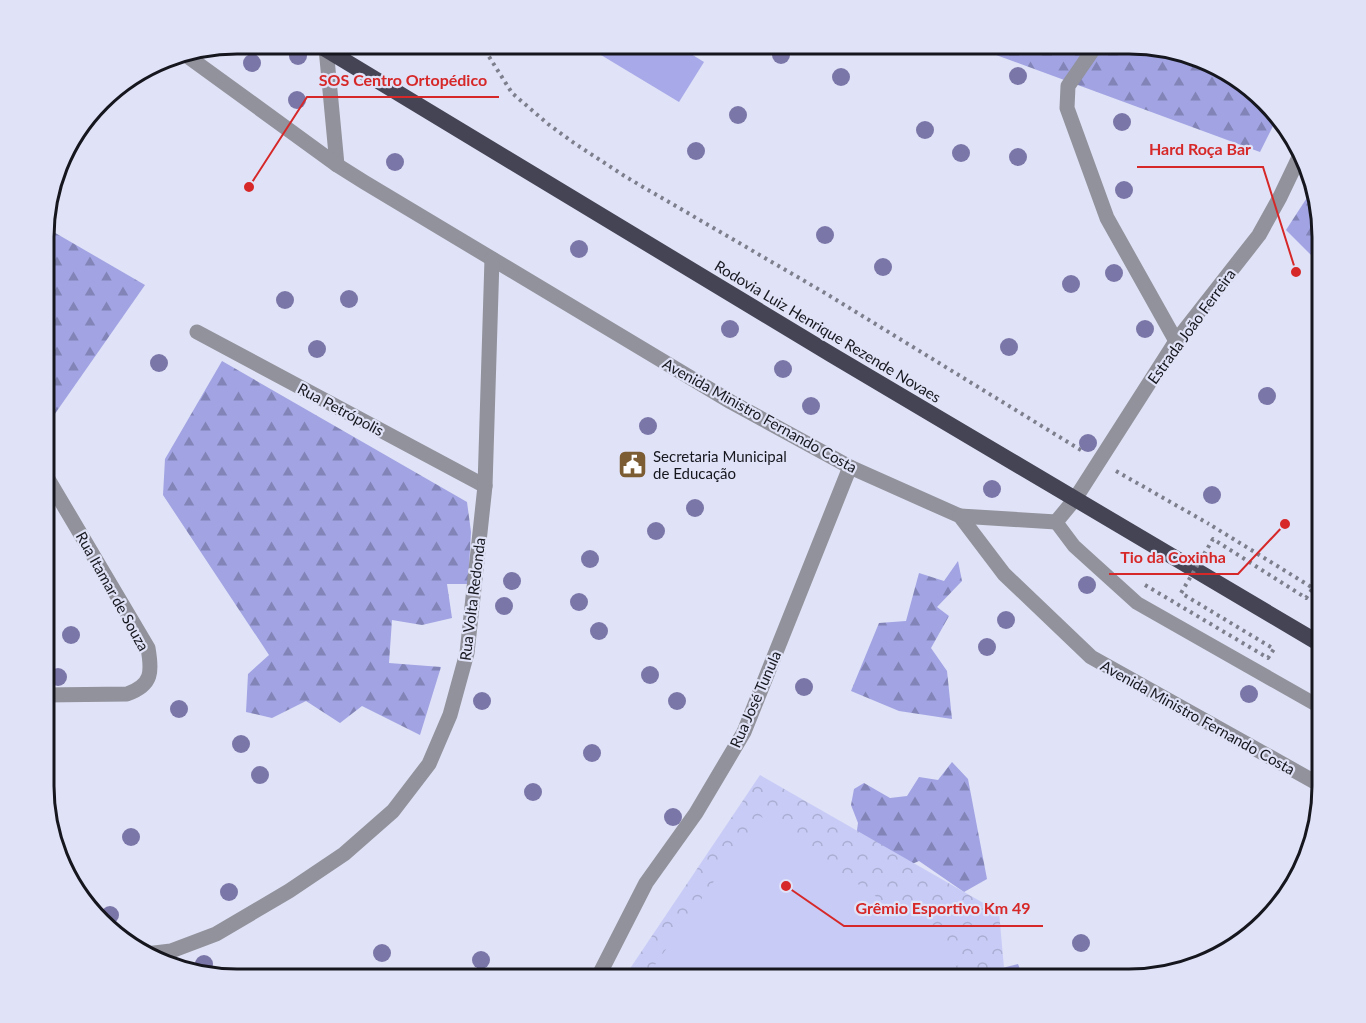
<svg xmlns="http://www.w3.org/2000/svg" width="1366" height="1023" font-family="Lato,sans-serif">
	<style>
		.grass { fill: url(#grass-dots) }
		.forest { fill: url(#forest-firs) }
		.park { fill: url(#park-crowns) }
		.pitch { fill: #c8cbf6 }
		.water { fill: #a7a9e9 }
		.lines { fill: none; stroke-linecap: round; stroke-linejoin: round }
		.path { stroke: #7e7f8d; stroke-width: 4; stroke-dasharray: 3 4.5; stroke-linecap: butt }
		.service { stroke: #91929b; stroke-width: 14 }
		.minor { stroke: #91929b; stroke-width: 15 }
		.tertiary { stroke: #91929b; stroke-width: 15 }
		.trunk { stroke: #444454; stroke-width: 16 }
		.path-bridge { stroke: #7e7f8d; stroke-width: 4; stroke-dasharray: 3 4.5; stroke-linecap: butt }
		.tree { fill: #7b76a8 }
		.labels { text-anchor: middle; dominant-baseline: central; stroke-width: 4.5; stroke-linejoin: round; paint-order: stroke }
		.street-label { font-size: 15px; fill: #16171e; stroke: #e0e2f7 }
		.poi-label { font-size: 15px; fill: #16171e; stroke: #e0e2f7; text-anchor: start }
		.rim { fill: none; stroke: #16171e; stroke-width: 3 }
		.leader { fill: none; stroke: #d62828; stroke-width: 2 }
		.callout-dot { fill: #d62828; stroke: #e0e2f7; stroke-width: 2 }
		.callout-label { font-size: 16px; text-anchor: middle; font-weight: bold; fill: #d62828; stroke: #e0e2f7; stroke-width: 4.5; stroke-linejoin: round; paint-order: stroke }
	</style>
	<defs>
		<pattern id="grass-dots" width="8" height="8" patternUnits="userSpaceOnUse" patternTransform="scale(1.5)"><rect width="8" height="8" fill="#c8cbf6"/><path d="M2 2h.1M6 6h.1" fill="none" stroke="#abaed2" stroke-width="1.8" stroke-linecap="round"/></pattern>
		<pattern id="forest-firs" width="22" height="20" patternUnits="userSpaceOnUse" patternTransform="scale(1.5)"><rect width="22" height="20" fill="#a1a3e3"/><path d="M5 1l3.5 6h-7zM16 11l3.5 6h-7z" fill="#8284b7"/></pattern>
		<pattern id="park-crowns" width="20" height="18" patternUnits="userSpaceOnUse" patternTransform="scale(1.5)"><rect width="20" height="18" fill="#c8cbf6"/><path d="M2 6a3 3 0 1 1 6 0M12 15a3 3 0 1 1 6 0" fill="none" stroke="#abaed2"/></pattern>
	</defs>
	<rect width="100%" height="100%" fill="#e0e2f7"/>
	<!-- grass -->
	<path class="grass" d="M117 87 53 187 69 141 110 91Z"/>
	<!-- forest -->
	<g class="forest">
		<path d="M966 44H1141L1203 58 1256 91 1277 118 1260 152Z"/>
		<path d="M1312 190 1322 237V266L1286 230Z"/>
		<path d="M45 227 145 285 45 428Z"/>
		<path d="M222 361 467 502 471 532 468 584H447L452 618 422 625 392 620 389 663 441 667 420 735 362 706 340 723 306 701 272 718 246 712 248 674 269 655 163 495 165 459Z"/>
		<path d="M1322 387V413L1312 400Z"/>
		<path d="M958 561 962 581 937 607 949 616 931 648 947 671 952 719 899 711 851 691 879 623 906 621 919 573 944 581Z"/>
		<path d="M952 762 968 779 987 879 964 892 919 861 898 870 856 838 858 823 851 805 854 789 864 783 890 798 907 796 919 777 938 780Z"/>
		<path d="M1018 964 1024 979H970L972 976Z"/>
	</g>
	<!-- park -->
	<path class="park" d="M760 775 999 912 1005 979H623Z"/>
	<!-- pitch -->
	<path class="pitch" d="M760 816 963 957 947 979H645Z"/>
	<!-- water -->
	<path class="water" d="M608 44H675L704 62 679 102 601 55Z"/>
	<g class="lines">
		<!-- path -->
		<g class="path">
			<path d="M481 44 512 93 548 124 574 143 626 177 825 293 1084 452"/>
			<path d="M1116 471 1209 524"/>
		</g>
		<!-- service -->
		<path class="service" d="M1056 522 1074 546 1137 603 1322 708"/>
		<!-- minor -->
		<g class="minor">
			<path d="M1097 44 1068 86 1067 108 1107 218 1176 341"/>
			<path d="M326 48 337 165"/>
			<path d="M183 53 337 165 364 182 731 402 850 467 960 516 1004 574 1091 657 1322 786"/>
			<path d="M197 332 485 486"/>
			<path d="M960 516 1056 522 1075 499"/>
			<path d="M44 695 127 694C153 685 152 671 148 648L45 474"/>
			<path d="M146 954 171 951 216 934 289 891 344 854 393 811 429 764 450 715 467 653 485 486 492 259"/>
			<path d="M597 979 646 883 696 813 744 732 850 467"/>
		</g>
		<!-- tertiary -->
		<path class="tertiary" d="M1075 499 1176 341 1259 235 1280 197 1302 151"/>
		<!-- trunk -->
		<path class="trunk" d="M317 44 832 355 1322 645"/>
		<!-- path-bridge -->
		<path class="path-bridge" d="M1145 585 1268 658 1274 649 1181 593 1213 539 1306 598 1313 588 1209 524"/>
	</g>
	<!-- trees -->
	<g class="tree">
		<circle cx="781" cy="55" r="9"/>
		<circle cx="298" cy="56" r="9"/>
		<circle cx="252" cy="63" r="9"/>
		<circle cx="1018" cy="76" r="9"/>
		<circle cx="841" cy="77" r="9"/>
		<circle cx="297" cy="100" r="9"/>
		<circle cx="738" cy="115" r="9"/>
		<circle cx="1122" cy="122" r="9"/>
		<circle cx="925" cy="130" r="9"/>
		<circle cx="696" cy="151" r="9"/>
		<circle cx="961" cy="153" r="9"/>
		<circle cx="1018" cy="157" r="9"/>
		<circle cx="395" cy="162" r="9"/>
		<circle cx="1124" cy="190" r="9"/>
		<circle cx="825" cy="235" r="9"/>
		<circle cx="579" cy="249" r="9"/>
		<circle cx="883" cy="267" r="9"/>
		<circle cx="1114" cy="273" r="9"/>
		<circle cx="1071" cy="284" r="9"/>
		<circle cx="349" cy="299" r="9"/>
		<circle cx="285" cy="300" r="9"/>
		<circle cx="730" cy="329" r="9"/>
		<circle cx="1145" cy="329" r="9"/>
		<circle cx="1009" cy="347" r="9"/>
		<circle cx="317" cy="349" r="9"/>
		<circle cx="159" cy="363" r="9"/>
		<circle cx="783" cy="369" r="9"/>
		<circle cx="1267" cy="396" r="9"/>
		<circle cx="811" cy="406" r="9"/>
		<circle cx="648" cy="426" r="9"/>
		<circle cx="1088" cy="443" r="9"/>
		<circle cx="992" cy="489" r="9"/>
		<circle cx="1212" cy="495" r="9"/>
		<circle cx="695" cy="508" r="9"/>
		<circle cx="656" cy="531" r="9"/>
		<circle cx="590" cy="559" r="9"/>
		<circle cx="512" cy="581" r="9"/>
		<circle cx="1087" cy="585" r="9"/>
		<circle cx="579" cy="602" r="9"/>
		<circle cx="504" cy="606" r="9"/>
		<circle cx="1006" cy="620" r="9"/>
		<circle cx="599" cy="631" r="9"/>
		<circle cx="71" cy="635" r="9"/>
		<circle cx="987" cy="647" r="9"/>
		<circle cx="650" cy="675" r="9"/>
		<circle cx="58" cy="677" r="9"/>
		<circle cx="804" cy="687" r="9"/>
		<circle cx="1249" cy="694" r="9"/>
		<circle cx="482" cy="701" r="9"/>
		<circle cx="677" cy="701" r="9"/>
		<circle cx="179" cy="709" r="9"/>
		<circle cx="241" cy="744" r="9"/>
		<circle cx="592" cy="753" r="9"/>
		<circle cx="260" cy="775" r="9"/>
		<circle cx="533" cy="792" r="9"/>
		<circle cx="673" cy="817" r="9"/>
		<circle cx="131" cy="837" r="9"/>
		<circle cx="229" cy="892" r="9"/>
		<circle cx="110" cy="915" r="9"/>
		<circle cx="1081" cy="943" r="9"/>
		<circle cx="382" cy="953" r="9"/>
		<circle cx="481" cy="960" r="9"/>
		<circle cx="204" cy="964" r="9"/>
	</g>
	<!-- icons -->
	<defs>
		<symbol id="civic-square" viewBox="-11 -11 22 22"><rect x="-9" y="-9" width="18" height="18" rx="4" fill="#7c5c32" stroke="#e0e2f7"/><path d="M-.6-6.5H3V-4.5H.6V-3L4-1V1h2V6H-6V1h2V-1L-.6-3ZM-1.2 2.5V6h2.4V2.5Z" fill="#fff"/></symbol>
	</defs>
	<g fill-rule="evenodd">
		<use href="#civic-square" x="616" y="448" width="33" height="33"/>
	</g>
	<g class="labels">
		<!-- street labels -->
		<g class="street-label">
			<text transform="translate(1191 326) rotate(-54)">Estrada João Ferreira</text>
			<text transform="translate(828 331) rotate(31)">Rodovia Luiz Henrique Rezende Novaes</text>
			<text transform="translate(341 409) rotate(28)">Rua Petrópolis</text>
			<text transform="translate(760 415) rotate(29)">Avenida Ministro Fernando Costa</text>
			<text transform="translate(113 591) rotate(61)">Rua Itamar de Souza</text>
			<text transform="translate(472 599) rotate(-83)">Rua Volta Redonda</text>
			<text transform="translate(755 699) rotate(-66)">Rua José Tunula</text>
			<text transform="translate(1198 717) rotate(29)">Avenida Ministro Fernando Costa</text>
		</g>
		<!-- poi labels -->
		<g class="poi-label">
			<text x="653" y="456">Secretaria Municipal<tspan x="653" dy="17">de Educação</tspan></text>
		</g>
	</g>
	<!-- crop -->
	<path d="M0 0H1366V1023H0ZM237 54H1129A183 183 0 0 1 1312 237V786A183 183 0 0 1 1129 969H237A183 183 0 0 1 54 786V237A183 183 0 0 1 237 54Z" fill="#e0e2f7" fill-rule="evenodd"/>
	<path class="rim" d="M237 54H1129A183 183 0 0 1 1312 237V786A183 183 0 0 1 1129 969H237A183 183 0 0 1 54 786V237A183 183 0 0 1 237 54Z"/>
	<!-- callouts -->
	<path class="leader" d="M249 187L307 97H499M1296 272L1263 167H1137M1285 524L1238 574H1109M786 886L844 926H1043"/>
	<g class="callout-dot">
		<circle cx="249" cy="187" r="6"/>
		<circle cx="1296" cy="272" r="6"/>
		<circle cx="1285" cy="524" r="6"/>
		<circle cx="786" cy="886" r="6"/>
	</g>
	<g class="callout-label">
		<text x="403" y="86">SOS Centro Ortopédico</text>
		<text x="1200" y="155">Hard Roça Bar</text>
		<text x="1173" y="563">Tio da Coxinha</text>
		<text x="943" y="914">Grêmio Esportivo Km 49</text>
	</g>
</svg>
